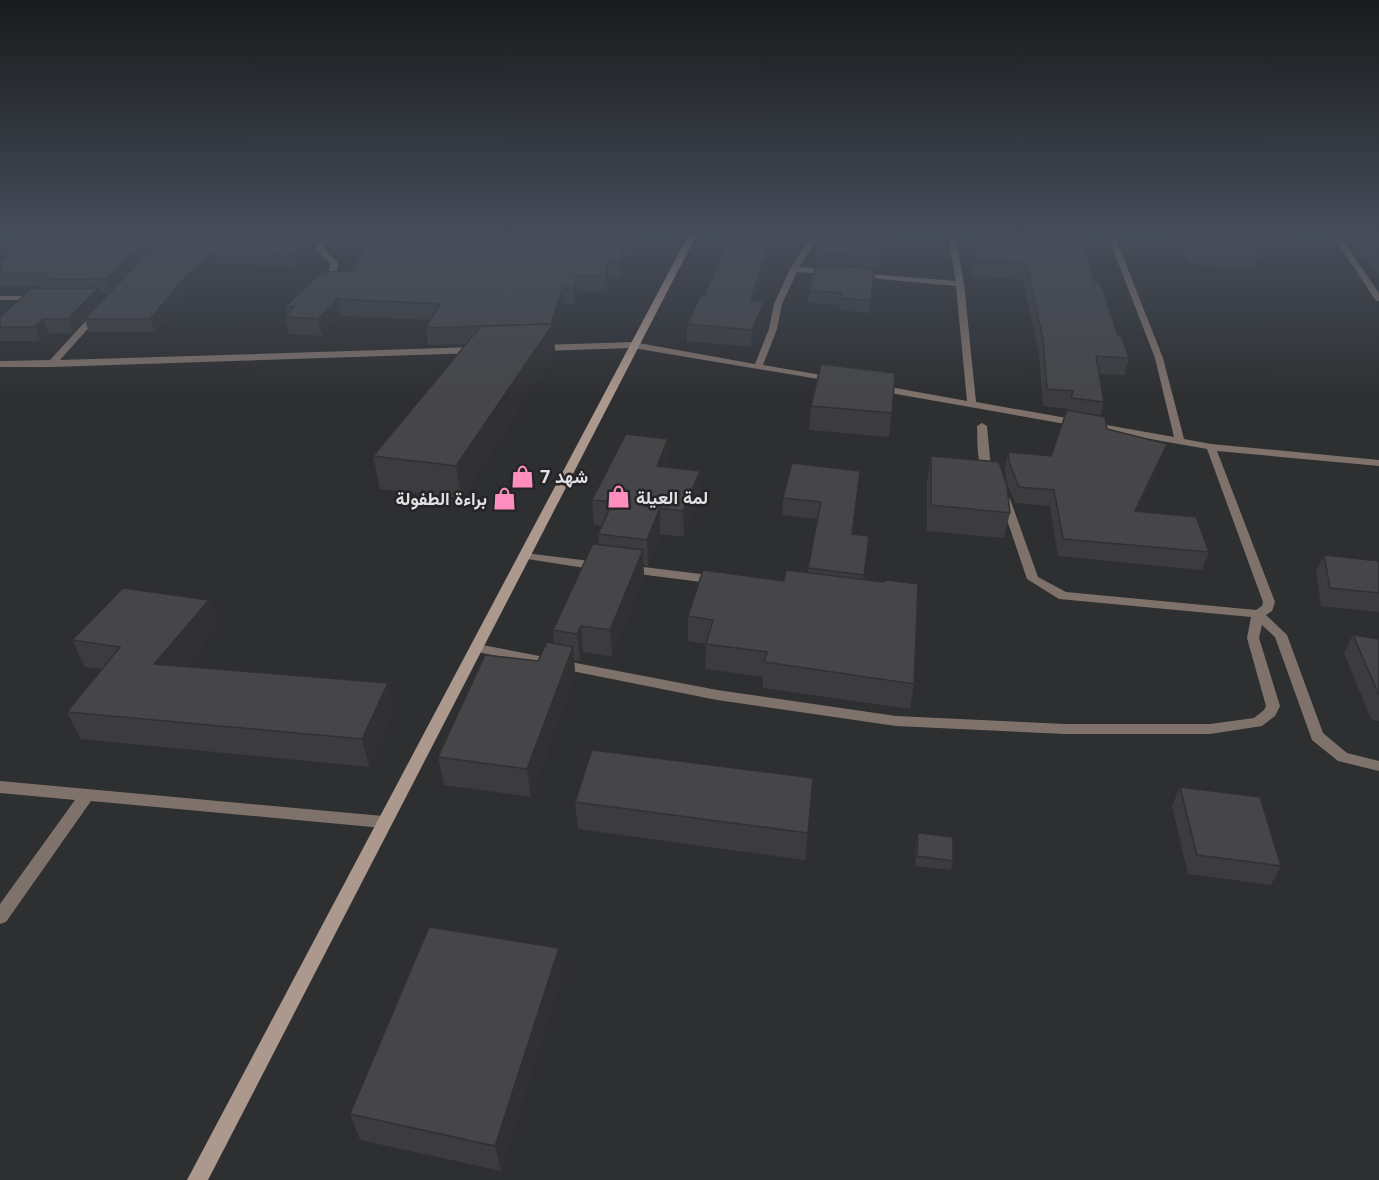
<svg xmlns="http://www.w3.org/2000/svg" width="1379" height="1180" font-family="'Noto Sans',Vazirmatn,sans-serif">
	<style>
		.lines { fill: none; stroke-linecap: round; stroke-linejoin: round }
		.minor { fill: #7f726b; fill-rule: evenodd }
		.secondary { fill: #ad988d; fill-rule: evenodd }
		.wall { fill: #3c3c3f; fill-rule: evenodd }
		.shaded-wall { fill: #313133 }
		.building { fill: #464649; stroke: #313133; stroke-width: 1.5 }
		.labels { text-anchor: middle; dominant-baseline: central; stroke-width: 5; stroke-linejoin: round; paint-order: stroke }
		.poi-label { font-size: 18px; font-weight: bold; fill: #e2e2e4; stroke: #252527; text-anchor: start }
	</style>
	<rect width="100%" height="100%" fill="#2e2f31"/>
	<g class="lines">
		<!-- minor -->
		<g class="minor">
			<path d="M14 234H50L51 235 47 237 18 236Z"/>
			<path d="M326 234H333L323 248 338 263 336 275 346 279V283H340L329 278 330 263 315 248Z"/>
			<path d="M813 234H820L799 267 828 270 832 272 828 274 797 272 782 304 777 329 763 365 833 377 836 378V382L633 348 541 351 537 348 541 345 633 342 755 364 769 329 774 304 790 269Z"/>
			<path d="M947 234H955L964 284 976 402 1174 437 1155 358 1107 234H1114L1163 358 1184 439 1211 444 1379 460V466L1217 451 1275 602 1272 611 1266 615 1287 635 1323 733 1347 753 1379 761V771L1338 761 1312 740 1275 637 1262 625 1259 638 1280 706 1275 716 1262 726 1210 734H1065L896 726 717 700 472 651 471 648 472 645 477 644 717 690 896 716 1065 724H1210L1254 718 1264 710 1266 706 1247 638 1251 617 1059 599 1027 579 1000 499 1005 496 1010 499 1038 577 1066 592 1256 610 1262 606 1263 602 1207 449 879 391 874 388 879 385 967 401 956 286 858 277 854 275 858 273 956 281Z"/>
			<path d="M1332 234H1338L1379 293V301H1376Z"/>
			<path d="M0 296H38L42 298 38 300H0Z"/>
			<path d="M94 312 101 314 60 360 476 347 480 350 476 353 51 367H0V361L50 360Z"/>
			<path d="M982 423 987 426 991 468 996 474 991 477C975 471 978 441 977 426Z"/>
			<path d="M525 553 598 562 604 566 598 570 521 558 519 556Z"/>
			<path d="M627 565 717 576 723 580 717 584 623 572 621 569 623 566Z"/>
			<path d="M0 781 383 816 388 818 391 822 388 826 383 828 91 801 6 922 0 924V904L75 800 0 793Z"/>
		</g>
		<!-- secondary -->
		<path class="secondary" d="M689 234H697L208 1180H187Z"/>
	</g>
	<!-- wall -->
	<g class="wall">
		<path d="M167 234H324L298 266 217 264 191 288 155 332H89L85 320 73 333H49L40 341H0V317L43 289 42 286H0V262L162 239ZM100 293H109L102 300Z"/>
		<path d="M373 234H634L632 256H624L621 278H609L607 292H577L575 304H564L554 335 555 353 462 498 380 489 373 456 466 344 428 345 426 328 430 320 341 316 322 336 289 334 285 317 287 314 285 307 351 271Z"/>
		<path d="M730 234H796L793 242 774 240 756 300 763 318 751 347 687 341V324L705 295Z"/>
		<path d="M884 234 881 267H876L869 313 839 310 840 305 808 303 809 291 817 264 818 252Z"/>
		<path d="M974 234H1079L1095 282 1118 335 1129 358 1124 375 1099 374 1104 402 1100 416 1107 429 1161 461 1138 511 1209 552 1202 570 1058 556 1050 506 1015 503 1006 481 1005 468 1008 452 1051 456 1068 409 1043 406 1039 356 1023 280 973 276V241Z"/>
		<path d="M1176 234H1336L1333 240 1249 235 1260 254 1255 268 1190 264Z"/>
		<path d="M1340 234H1379V276L1350 241H1346Z"/>
		<path d="M811 406 892 413 889 437 809 430Z"/>
		<path d="M668 439 669 464 667 467 700 471V496L684 537 660 534 648 566 643 565 644 576 612 657 583 652 580 661 574 660 575 674 531 797 444 785 438 757 538 661 554 643 553 630 599 545 598 534 602 526 594 525 592 500Z"/>
		<path d="M931 456 1010 513 1004 538 927 531V481Z"/>
		<path d="M792 463 852 534 869 536 863 580 914 684 910 709 763 688V677L705 669 706 644 688 641V616L808 573 818 519 782 515 783 498Z"/>
		<path d="M1324 555 1379 561V612L1321 606 1316 572Z"/>
		<path d="M209 600 219 627 186 666 395 710 369 767 81 739 67 712 102 669 85 667 72 640Z"/>
		<path d="M1353 635 1379 639V721L1371 719 1344 653Z"/>
		<path d="M813 778 805 860 578 829 575 802Z"/>
		<path d="M1180 787 1281 866 1271 885 1188 874 1172 806Z"/>
		<path d="M918 833 953 861 951 870 915 866 916 843Z"/>
		<path d="M562 975 501 1171 360 1140 350 1114Z"/>
	</g>
	<!-- shaded-wall -->
	<g class="shaded-wall">
		<path d="M146 234H160L162 240 112 293 107 279Z"/>
		<path d="M311 234H324L298 266 295 253Z"/>
		<path d="M632 234H634L632 256Z"/>
		<path d="M772 234H774V240L751 316V300Z"/>
		<path d="M623 241 624 256 621 278V262Z"/>
		<path d="M214 252 217 264 191 288 155 332 150 319 187 275Z"/>
		<path d="M608 262 609 278 607 292 606 276Z"/>
		<path d="M576 276 577 292 575 304 574 288Z"/>
		<path d="M98 288 103 301 84 319 85 320 73 333 68 319Z"/>
		<path d="M563 288 564 304 554 335 555 353 462 498 456 466 550 325Z"/>
		<path d="M337 299 341 316 322 336 318 319Z"/>
		<path d="M764 301 763 318 751 347 752 330Z"/>
		<path d="M43 319 49 333 40 341 35 327Z"/>
		<path d="M668 439 669 464 657 490V466Z"/>
		<path d="M1167 444 1161 461 1130 528 1135 511Z"/>
		<path d="M700 471V496L684 537 683 511Z"/>
		<path d="M660 508V534L648 566 647 540Z"/>
		<path d="M643 550 644 576 612 657 610 630Z"/>
		<path d="M209 600 219 627 166 691 154 664Z"/>
		<path d="M581 626 583 652 580 661 577 634Z"/>
		<path d="M573 647 575 674 531 797 527 769Z"/>
		<path d="M388 683 395 710 369 767 362 739Z"/>
		<path d="M559 948 562 975 501 1171 495 1146Z"/>
	</g>
	<!-- building -->
	<g class="building">
		<path d="M34 234H152L107 279 40 280 48 272 0 273V262Z"/>
		<path d="M167 234H311L295 253 214 252 187 275 150 319H84Z"/>
		<path d="M373 234H632V241H623L621 262H608L606 276H576L574 288H563L551 324 426 328 440 304 337 299 318 319 285 317 294 307H285L322 272 351 271Z"/>
		<path d="M730 234H772L751 300 764 301 752 330 687 324 701 295H705L726 242Z"/>
		<path d="M824 234H884L883 253H878L877 258 818 252Z"/>
		<path d="M976 234H1079L1095 282H1100L1118 335H1121L1129 358 1096 356 1104 402 1071 398 1073 391 1047 389 1043 339 1026 264 975 260Z"/>
		<path d="M1186 234H1248L1260 254 1194 250Z"/>
		<path d="M1363 234H1379V252Z"/>
		<path d="M816 264 875 269 870 301 840 298 842 293 809 291Z"/>
		<path d="M98 288 68 319H43L35 327H0V317L31 289Z"/>
		<path d="M553 324 456 466 373 456 481 326Z"/>
		<path d="M821 364 895 373 892 413 811 406Z"/>
		<path d="M1067 410 1105 417 1107 429 1167 444 1135 511 1196 517 1209 552 1063 539 1054 490 1019 487 1010 465 1008 452 1051 456Z"/>
		<path d="M626 434 668 439 657 466 700 471 683 511 660 508 647 540 598 534 613 502 592 500Z"/>
		<path d="M931 456 999 462 1007 486 1010 513 931 505Z"/>
		<path d="M792 463 860 471 852 534 869 536 864 575 808 568 821 502 783 498Z"/>
		<path d="M593 544 643 550 610 630 581 626 577 634 553 630Z"/>
		<path d="M1324 555 1379 561V593L1330 588Z"/>
		<path d="M703 570 784 581 786 570 883 582 887 580 918 584 914 684 764 662 767 652 706 644 713 620 688 616Z"/>
		<path d="M123 588 209 600 154 664 388 683 362 739 67 712 120 647 72 640Z"/>
		<path d="M1353 635 1379 639V695Z"/>
		<path d="M547 642 573 647 527 769 438 757 485 655 538 661Z"/>
		<path d="M592 750 813 778 808 833 575 802Z"/>
		<path d="M1180 787 1260 797 1281 866 1197 855Z"/>
		<path d="M918 833 953 837V861L917 856Z"/>
		<path d="M429 927 559 948 495 1146 350 1114Z"/>
	</g>
	<!-- sky -->
	<linearGradient id="sky" x2="0" y2="1"><stop stop-color="#191a1b"/><stop offset="0.59" stop-color="#464d5a"/><stop offset="1" stop-color="#464d5a" stop-opacity="0"/></linearGradient>
	<rect width="1379" height="399" fill="url(#sky)"/>
	<!-- icons -->
	<defs>
		<symbol id="shop-bare" viewBox="-9 -9 18 18"><path d="M-5-2.5h2.3a2.7 3.5 0 0 1 5.4 0H5L5.5 6h-11ZM-1.5-2.5h3a1.5 2.3 0 0 0-3 0Z" fill="#fe8ebd" stroke="#252527" stroke-width="2.5" paint-order="stroke"/></symbol>
	</defs>
	<g fill-rule="evenodd">
		<use href="#shop-bare" x="506" y="460" width="33" height="33"/>
		<use href="#shop-bare" x="602" y="480" width="33" height="33"/>
		<use href="#shop-bare" x="488" y="482" width="33" height="33"/>
	</g>
	<g class="labels">
		<!-- poi labels -->
		<g class="poi-label">
			<text x="540" y="476">شهد 7</text>
			<text x="636" y="497">لمة العيلة</text>
			<text x="487" y="498" text-anchor="end">براءة الطفولة</text>
		</g>
	</g>
</svg>
